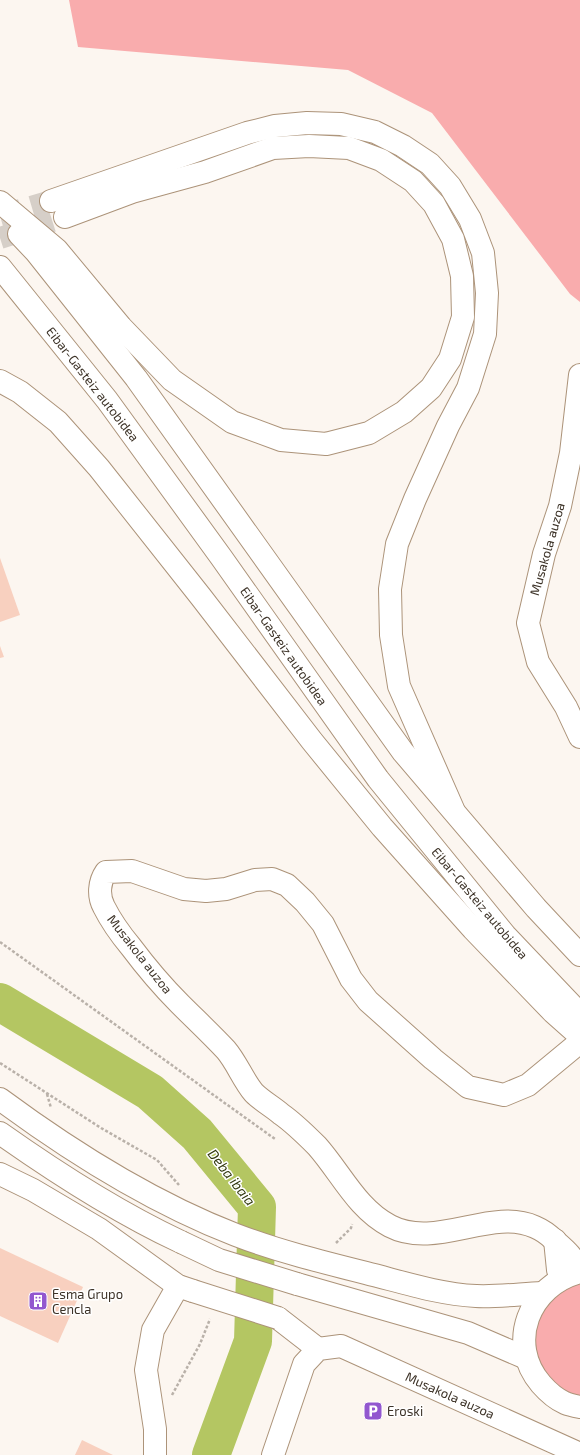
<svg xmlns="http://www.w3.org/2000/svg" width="580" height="1455" font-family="'Exo 2',sans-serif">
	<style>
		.green { fill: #f9acad }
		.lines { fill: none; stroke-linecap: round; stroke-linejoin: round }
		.river { stroke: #b4c662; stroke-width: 38 }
		.building { fill: #f8d0bf }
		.highway-tunnel { stroke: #d6cfc8; stroke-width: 22; stroke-dasharray: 22 11; stroke-linecap: butt }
		.minor-casing { stroke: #ac9379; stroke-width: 24 }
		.major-casing { stroke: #ac9379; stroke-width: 24 }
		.highway-casing { stroke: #ac9379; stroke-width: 24 }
		.path { stroke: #b9b1a9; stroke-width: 2.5; stroke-dasharray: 3 2; stroke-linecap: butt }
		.minor { stroke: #fff; stroke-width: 22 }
		.major { stroke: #fff; stroke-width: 22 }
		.highway { stroke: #fff; stroke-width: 22 }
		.minor-bridge-casing { stroke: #ac9379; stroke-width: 24; stroke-linecap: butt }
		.major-bridge-casing { stroke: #ac9379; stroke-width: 24; stroke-linecap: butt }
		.minor-bridge { stroke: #fff; stroke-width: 22 }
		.major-bridge { stroke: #fff; stroke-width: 22 }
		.labels { text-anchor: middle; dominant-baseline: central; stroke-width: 3; stroke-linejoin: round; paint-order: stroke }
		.street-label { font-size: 13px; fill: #3d3328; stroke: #fff }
		.poi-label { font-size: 13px; fill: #3d3328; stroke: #fff; text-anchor: start }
		.water-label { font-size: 14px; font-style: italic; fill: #31380e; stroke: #fff }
	</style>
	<rect width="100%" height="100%" fill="#fcf6f0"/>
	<!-- green -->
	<g class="green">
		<path d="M69 0H580V302L570 294 432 113 348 70 78 47Z"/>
		<path d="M576 1284H580V1398C569 1394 559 1390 551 1381 532 1363 530 1327 547 1306 555 1296 565 1290 576 1284Z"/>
	</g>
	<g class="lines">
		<!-- river -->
		<path class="river" d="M0 1002 150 1092 197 1134 257 1207 253 1341 211 1455"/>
	</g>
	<!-- building -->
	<g class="building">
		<path d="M0 558 20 615 0 622Z"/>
		<path d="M0 646 4 657 0 658Z"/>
		<path d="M0 1248 83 1287 58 1343 0 1316Z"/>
		<path d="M82 1440 113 1455H75Z"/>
	</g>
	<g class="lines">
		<!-- highway-tunnel -->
		<g class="highway-tunnel">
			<path d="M0 216 51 201"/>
			<path d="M0 238 65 217"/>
		</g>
		<defs>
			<g id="minor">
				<path d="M580 375 571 453 560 506 544 554 528 623 538 662 566 707 580 737"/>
				<path d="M0 1174 33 1190 99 1229 178 1286 193 1291"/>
				<path d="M555 1240 558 1270 561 1278"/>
				<path d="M579 1272C572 1255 568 1252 554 1240 549 1235 542 1230 535 1227 491 1207 436 1250 390 1226 357 1209 341 1173 317 1146 306 1135 294 1123 281 1114 273 1107 262 1101 254 1093 243 1080 237 1063 226 1050 211 1034 195 1019 180 1004 162 986 146 967 131 947 121 935 111 921 104 907 98 896 99 882 106 872L132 871 184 889 206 891 226 889 255 880 272 879 287 885 305 902 323 924 351 979 368 1001 433 1059 468 1087 504 1095 528 1085 580 1042"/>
				<path d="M278 1318 318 1349"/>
				<path d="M155 1455V1429L146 1370 153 1330 178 1286"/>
				<path d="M273 1455 304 1364 318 1349 341 1346 580 1454"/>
			</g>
			<g id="major">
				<path d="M0 1099C73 1153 151 1202 236 1235 278 1251 322 1262 366 1273 402 1282 438 1294 476 1296 497 1297 520 1294 542 1293"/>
				<path d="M0 1133C58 1174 117 1212 181 1242"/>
				<path d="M580 1272C529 1285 506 1343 541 1384 548 1392 556 1399 565 1403 570 1405 575 1406 580 1407"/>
				<path d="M297 1284 468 1333 526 1358"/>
			</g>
			<g id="highway">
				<path d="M51 201 247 133 275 126 307 123 341 124 375 132 403 146 430 164 450 186 470 219 483 253 487 293 485 334 468 388 448 426 415 499 397 544 390 589 391 635 399 686 453 809"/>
				<path d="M0 202 57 250 121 327 172 380 232 422 281 440 326 444 369 433 404 412 431 388 450 359 463 317 462 276 453 239 434 204 413 181 381 160 349 148 309 146 273 148 205 172 132 192 65 217"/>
				<path d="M19 234 36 252 136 378 403 752 536 908 580 955"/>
				<path d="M0 267 107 400 221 557 378 779 505 935 580 1014"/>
				<path d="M0 381 20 392 58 422 99 468 201 597 312 741 382 827 473 929 553 1012 580 1036"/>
			</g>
		</defs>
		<!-- minor casing -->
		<use href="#minor" class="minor-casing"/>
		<!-- major casing -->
		<use href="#major" class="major-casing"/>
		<!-- highway casing -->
		<use href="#highway" class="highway-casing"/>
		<!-- path -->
		<g class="path">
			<path d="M0 942 275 1139"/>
			<path d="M0 1063 101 1128 157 1160 179 1185"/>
			<path d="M47 1094 51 1108"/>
			<path d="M336 1243 351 1228 352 1224"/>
			<path d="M172 1395 200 1344 210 1319"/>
		</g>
		<!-- minor -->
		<use href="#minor" class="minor"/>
		<!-- major -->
		<use href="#major" class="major"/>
		<!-- highway -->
		<use href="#highway" class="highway"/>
		<defs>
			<path id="minor-bridge" d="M193 1291 278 1318"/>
			<path id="major-bridge" d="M181 1242 219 1260 297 1284"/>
		</defs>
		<!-- minor-bridge casing -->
		<use href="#minor-bridge" class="minor-bridge-casing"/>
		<!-- major-bridge casing -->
		<use href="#major-bridge" class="major-bridge-casing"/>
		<!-- minor-bridge -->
		<use href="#minor-bridge" class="minor-bridge"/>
		<!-- major-bridge -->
		<use href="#major-bridge" class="major-bridge"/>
	</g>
	<!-- icons -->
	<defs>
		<symbol id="building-square" viewBox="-11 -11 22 22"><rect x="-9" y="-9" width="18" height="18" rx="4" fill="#9257cf" stroke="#fff"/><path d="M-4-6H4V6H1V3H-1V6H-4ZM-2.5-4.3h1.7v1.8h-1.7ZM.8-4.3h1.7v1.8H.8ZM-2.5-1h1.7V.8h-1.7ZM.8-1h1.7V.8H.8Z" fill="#fff"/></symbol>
		<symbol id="parking-square" viewBox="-11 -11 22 22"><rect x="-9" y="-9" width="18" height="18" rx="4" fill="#9257cf" stroke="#fff"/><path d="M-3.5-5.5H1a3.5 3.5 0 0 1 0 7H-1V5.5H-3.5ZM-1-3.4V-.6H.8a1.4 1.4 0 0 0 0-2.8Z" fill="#fff"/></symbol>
	</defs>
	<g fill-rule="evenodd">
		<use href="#building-square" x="27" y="1290" width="22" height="22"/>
		<use href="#parking-square" x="362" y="1400" width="22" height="22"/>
	</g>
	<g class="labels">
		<!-- street labels -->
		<g class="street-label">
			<text transform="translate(93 384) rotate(52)">Eibar-Gasteiz autobidea</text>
			<text transform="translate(547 549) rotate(-74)">Musakola auzoa</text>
			<text transform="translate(284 646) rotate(55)">Eibar-Gasteiz autobidea</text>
			<text transform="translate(480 903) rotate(50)">Eibar-Gasteiz autobidea</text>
			<text transform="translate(140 954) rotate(52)">Musakola auzoa</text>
			<text transform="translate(450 1395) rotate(24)">Musakola auzoa</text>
		</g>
		<!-- poi labels -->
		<g class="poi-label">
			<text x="52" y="1294">Esma Grupo<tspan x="52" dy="15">Cencla</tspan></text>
			<text x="387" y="1411">Eroski</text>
		</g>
		<!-- water labels -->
		<g class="water-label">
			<text transform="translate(232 1177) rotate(52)">Deba ibaia</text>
		</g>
	</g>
</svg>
